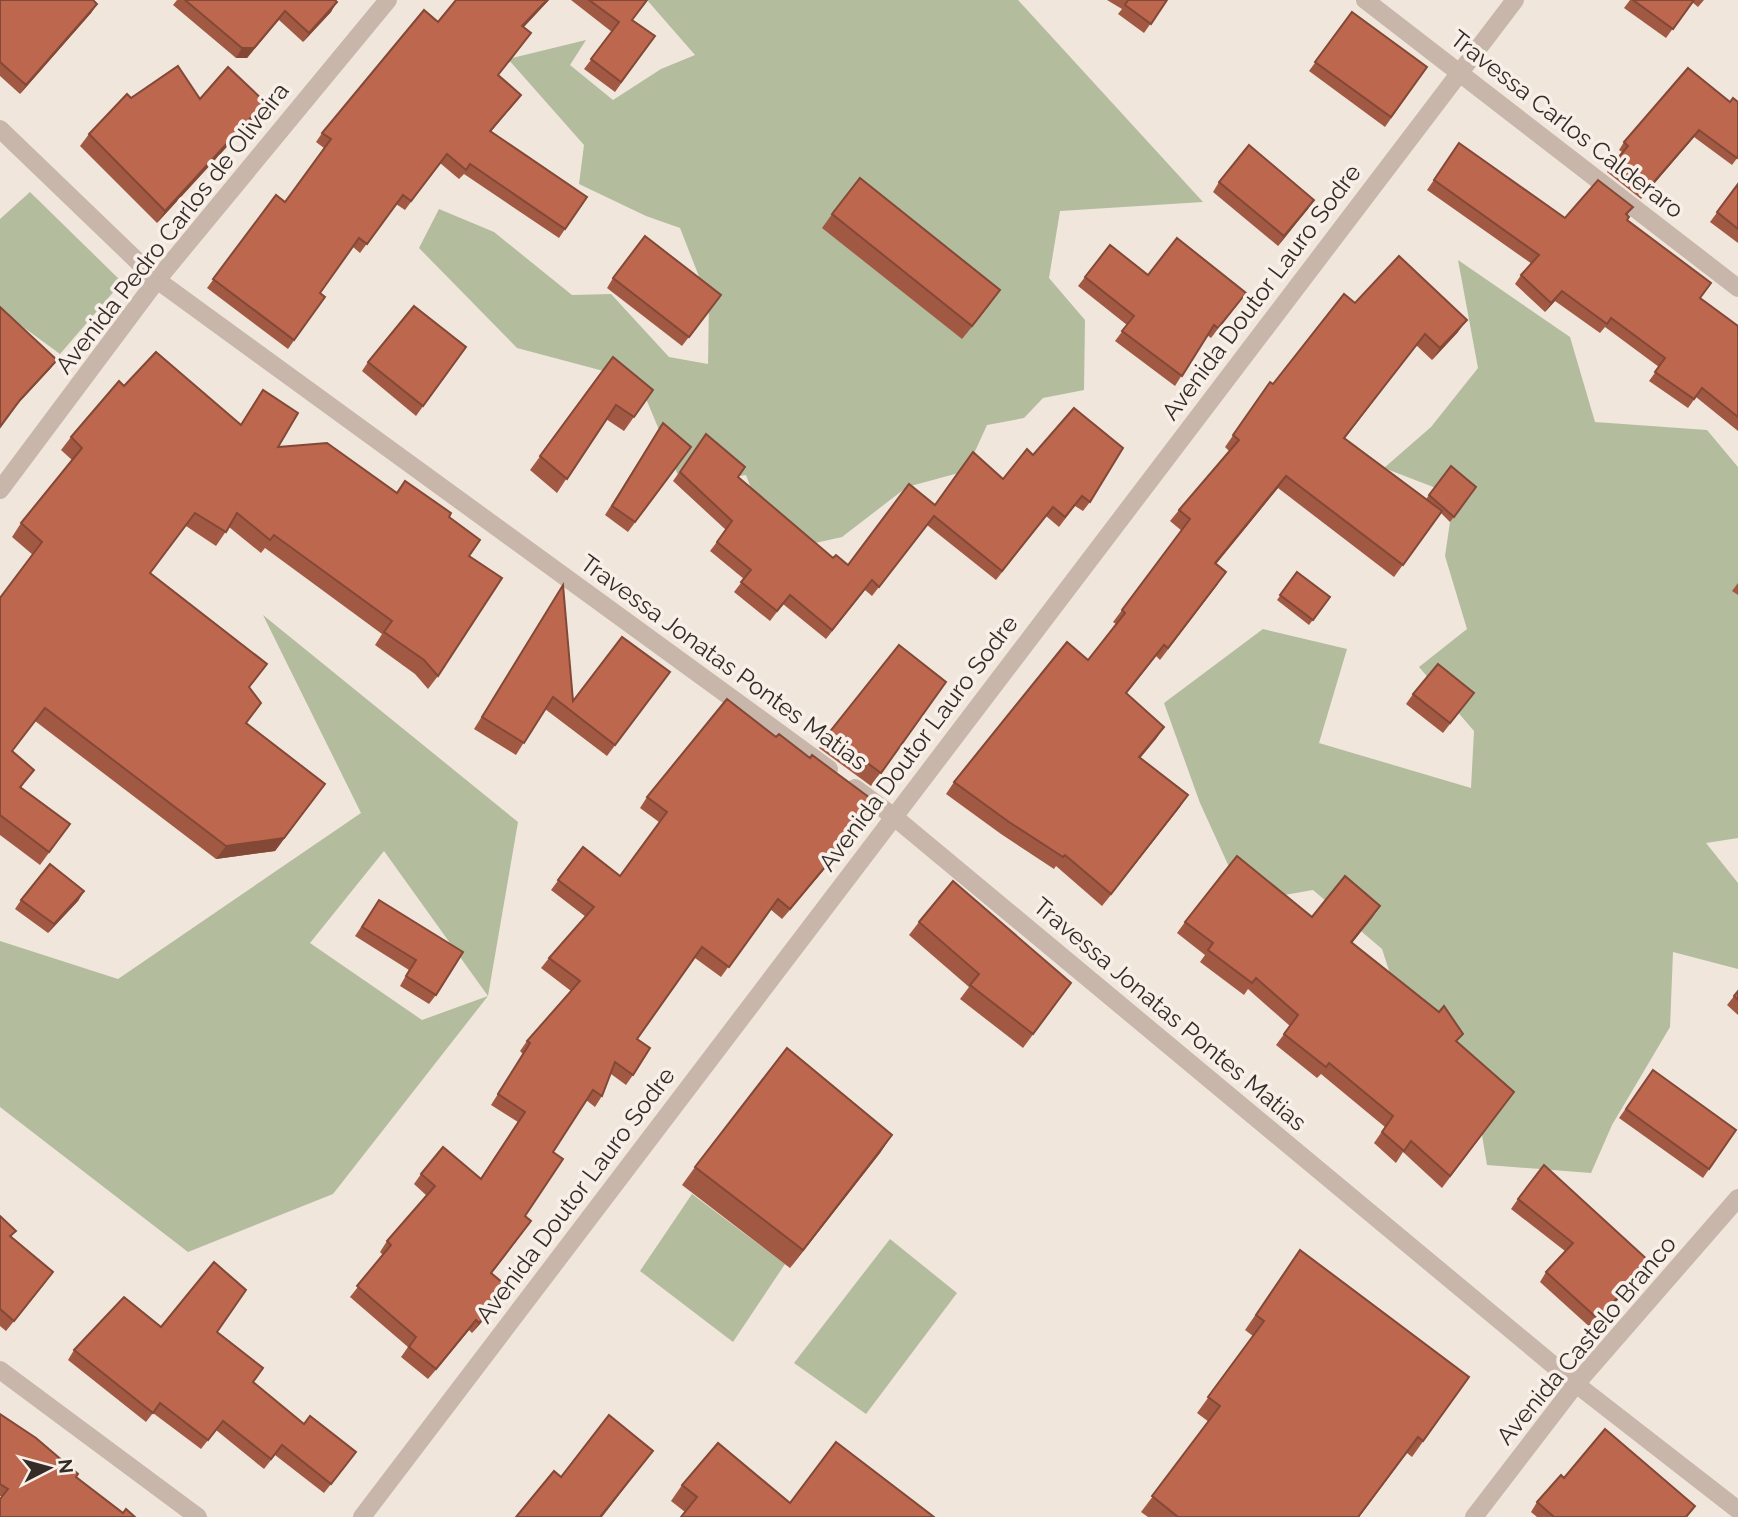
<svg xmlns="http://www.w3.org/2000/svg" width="1738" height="1517" font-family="Raleway,sans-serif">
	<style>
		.green { fill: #b3bd9d; fill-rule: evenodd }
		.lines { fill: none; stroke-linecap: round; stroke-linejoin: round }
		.minor { stroke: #c7b6a9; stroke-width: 18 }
		.wall { fill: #a25943 }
		.shaded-wall { fill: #844837 }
		.building { fill: #bc674e; stroke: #844837; stroke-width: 2 }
		.labels { text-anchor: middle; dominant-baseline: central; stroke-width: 7; stroke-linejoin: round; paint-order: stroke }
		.street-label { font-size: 24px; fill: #352c28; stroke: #f8f0e8 }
	</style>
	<rect width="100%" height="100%" fill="#f0e6dc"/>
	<!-- green -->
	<g class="green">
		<path d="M647 0H1018L1203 202 1060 211 1049 278 1085 320 1084 390 1043 398 1024 418 987 425 966 471 907 487 842 537 775 552 746 475 682 485 647 401 611 373 517 348 419 248 439 209 494 232 572 295 611 294 669 357 708 364 709 302 680 228 646 216 579 184 584 145 508 59 586 40 570 65 613 100 661 69 695 55Z"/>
		<path d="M30 192 122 282 60 354 0 310V219Z"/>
		<path d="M1458 260 1570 337 1595 422 1707 430 1738 467V838L1706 843 1738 883V969L1673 952 1670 1027 1612 1125 1591 1173 1487 1165 1482 1135 1409 1032 1382 949 1313 890 1245 902 1200 803 1164 703 1263 629 1347 649 1319 743 1471 788 1474 731 1419 667 1467 629 1445 556 1454 495 1384 468 1431 427 1478 368Z"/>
		<path d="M263 615 518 822 488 996 333 1194 188 1252 0 1107V941L118 979 361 813ZM384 851 488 996 422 1020 310 943Z"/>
		<path d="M692 1194 785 1264 733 1342 640 1271Z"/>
		<path d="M890 1239 957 1293 866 1414 794 1363Z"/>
	</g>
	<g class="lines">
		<!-- minor -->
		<g class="minor">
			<path d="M1365 0 1738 288"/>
			<path d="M0 129 157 280 829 769"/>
			<path d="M0 490 157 280 388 0"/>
			<path d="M855 788 893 816 1576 1384 1738 1510"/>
			<path d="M0 1370 198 1517"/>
			<path d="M362 1517 1515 0"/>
			<path d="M1474 1517 1576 1384 1738 1198"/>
		</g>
	</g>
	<!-- wall -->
	<g class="wall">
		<path d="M0 0 97 4 91 13 20 94 0 76Z"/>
		<path d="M177 0H335L331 12 303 42 279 20 247 58H236L173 5Z"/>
		<path d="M456 0H549L524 27 531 33 498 75 521 95 491 131 587 197 559 238 464 174 459 179 440 163 405 210 396 204 360 253 353 247 320 293 325 297 288 349 207 288 276 195 285 202 324 148 316 142 322 133 438 22Z"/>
		<path d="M571 0H648L632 20 655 36 615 92 584 69 612 32Z"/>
		<path d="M1107 0H1167L1144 33 1118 14 1122 9Z"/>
		<path d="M1630 0H1704L1698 7 1692 2 1666 38 1624 8Z"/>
		<path d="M1352 12 1427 67 1385 127 1309 71Z"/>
		<path d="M1688 68 1738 157 1732 165 1694 137 1641 199 1607 172 1622 152 1619 150 1624 142Z"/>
		<path d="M131 98 200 99 265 102 257 114 157 223 80 146 89 134Z"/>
		<path d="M1459 143 1565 218 1633 207 1627 215V220L1700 298 1738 326V431L1696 397 1688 408 1649 381 1659 367 1605 327 1600 333 1555 301 1545 312 1515 284 1521 275 1532 264 1427 190Z"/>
		<path d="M1219 182 1314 200 1278 246 1213 192Z"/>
		<path d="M1738 184V243L1710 222Z"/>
		<path d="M832 214 990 304 962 339 822 228Z"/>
		<path d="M1148 275 1246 293 1211 338 1207 335 1175 386 1115 341 1127 325 1078 286 1085 277Z"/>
		<path d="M613 278 721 295 682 346 607 288Z"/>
		<path d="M1355 303 1458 332 1432 360 1416 345 1344 439 1426 499 1451 466 1476 487 1450 522 1441 513 1394 577 1278 488 1216 564 1218 584 1160 660 1156 656 1126 694 1164 727 1140 758 1180 807 1102 906 1056 866 1054 869 1001 834 946 794 954 782 1088 660 1116 624 1113 622 1122 610 1182 531 1170 521 1179 510 1229 451 1225 447 1270 382 1273 384Z"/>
		<path d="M466 347 416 416 362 371 368 362Z"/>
		<path d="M613 357 653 390 624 431 606 419 557 493 530 470Z"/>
		<path d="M124 386 241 424 263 390 278 447 397 492 449 517 469 556 438 676 428 689 415 674 375 645 382 634 265 548 261 553 229 527 216 546 186 526 150 573 267 664 249 688 247 724 325 784 275 851 216 859 35 721 12 752 24 783 21 788 70 824 40 865 0 835V598L33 555 12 537 21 523 72 460 61 450 71 437Z"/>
		<path d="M663 423 691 447 628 532 605 515Z"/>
		<path d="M706 434 738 477 833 558 848 565 935 505 1003 479 1033 455 1090 502 1083 511 1075 506 1059 527 1046 516 996 580 927 525 872 596 865 590 826 639 783 604 770 621 734 592 744 579 710 551 726 530 673 481Z"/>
		<path d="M1297 572 1330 597 1309 625 1277 600Z"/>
		<path d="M1738 583V595L1732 591Z"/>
		<path d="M563 585 573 701 670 672 607 756 545 709 516 755 474 729Z"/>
		<path d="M946 682 871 786 819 748 828 734Z"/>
		<path d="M1474 693 1443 733 1406 704 1413 694Z"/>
		<path d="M647 797 838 853 782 919 770 909 721 977 695 958 637 1039 633 1075 626 1085 611 1074 602 1096 595 1107 586 1100 553 1152 525 1216 524 1231 492 1273 502 1299 472 1333 469 1330 428 1379 401 1357 408 1347 350 1297 383 1255 380 1252 387 1241 427 1196 414 1184 421 1174 480 1179 518 1122 491 1105 523 1054 520 1051 527 1041 571 991 541 968 549 958 586 917 551 890 583 847 620 876 659 822 640 808Z"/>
		<path d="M84 891 78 901 48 933 15 909 21 900Z"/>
		<path d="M379 900 436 995 429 1004 400 986 409 970 355 936Z"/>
		<path d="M1380 906 1352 943 1458 1042 1514 1092 1442 1188 1403 1152 1396 1163 1374 1143 1385 1127 1321 1074 1317 1078 1276 1045 1290 1026 1248 989 1244 995 1200 962 1205 955 1177 933 1185 922 1312 917Z"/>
		<path d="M919 922 1071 983 1023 1048 960 999 969 987 909 935Z"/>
		<path d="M1738 991V1015L1727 1005Z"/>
		<path d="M1653 1070 1736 1130 1703 1178 1619 1118Z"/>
		<path d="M892 1135 880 1153 790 1268 682 1185 695 1167Z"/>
		<path d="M1518 1199 1643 1271 1592 1329 1540 1282 1546 1272 1565 1251 1511 1209Z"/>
		<path d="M0 1216 16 1231 11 1237 46 1282 6 1331 0 1326Z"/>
		<path d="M1300 1250 1469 1377 1412 1457 1407 1453 1359 1517H1148L1141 1512 1209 1422 1197 1413 1253 1336 1245 1330Z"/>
		<path d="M161 1327 217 1332 253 1382 349 1461 324 1493 275 1455 264 1469 216 1430 201 1449 153 1413 146 1422 68 1360 74 1350Z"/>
		<path d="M0 1414 76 1478 123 1513 135 1517 0 1496Z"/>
		<path d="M1564 1478 1695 1506 1687 1517H1537L1531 1512 1537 1502Z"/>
		<path d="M682 1485 790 1503 934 1517 685 1512 671 1501Z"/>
	</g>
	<!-- shaded-wall -->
	<g class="shaded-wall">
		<path d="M547 0H549L516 35 522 26Z"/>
		<path d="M337 2 331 12 303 42 309 33Z"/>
		<path d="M97 4 91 13 20 94 26 85Z"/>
		<path d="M285 11 247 58H236L242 48Z"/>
		<path d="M521 95 514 104 484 140 490 131Z"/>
		<path d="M265 102 257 114 157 223 165 211Z"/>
		<path d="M1699 130 1694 137 1641 199 1646 191Z"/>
		<path d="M1314 200 1308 209 1278 246 1284 236Z"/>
		<path d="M1000 290 990 304 962 339 972 326Z"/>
		<path d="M1562 291 1555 301 1545 312 1551 303Z"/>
		<path d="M1467 320 1458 332 1432 360 1440 348Z"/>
		<path d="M1425 334 1416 345 1336 450 1344 438Z"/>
		<path d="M57 360 50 369 13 409 20 400Z"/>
		<path d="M1286 476 1278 488 1207 575 1215 563Z"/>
		<path d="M1164 727 1156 739 1131 769 1139 757Z"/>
		<path d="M325 784 275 851 216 859 226 846Z"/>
		<path d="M1188 795 1180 807 1102 906 1111 894Z"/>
		<path d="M845 843 838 853 782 919 790 909Z"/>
		<path d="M84 891 78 901 48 933 54 924Z"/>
		<path d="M1380 906 1372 918 1343 954 1351 942Z"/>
		<path d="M892 1135 880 1153 790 1268 803 1250Z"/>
		<path d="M1650 1262 1643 1271 1592 1329 1598 1319Z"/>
		<path d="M509 1288 502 1299 472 1333 479 1323Z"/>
		<path d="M476 1320 469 1330 428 1379 436 1369Z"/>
		<path d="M1418 1437 1359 1517H1358Z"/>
		<path d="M653 1451 602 1517H600Z"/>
	</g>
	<!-- building -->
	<g class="building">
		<path d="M0 0H93L97 4 26 85 0 62Z"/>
		<path d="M185 0H335L337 2 309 33 285 11 254 48H242Z"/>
		<path d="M456 0H547L522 26 531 33 498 75 521 95 490 131 587 197 565 229 470 164 466 170 447 154 411 201 403 195 367 244 359 238 320 293 325 297 294 340 213 279 276 195 285 202 331 139 322 133 424 10 438 22Z"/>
		<path d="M589 0H647L632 20 655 36 621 82 591 59 619 22Z"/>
		<path d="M1128 0H1167L1151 24 1125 5Z"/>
		<path d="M1633 0H1694L1673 29Z"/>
		<path d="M1352 12 1427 67 1391 117 1315 62Z"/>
		<path d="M178 66 200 99 228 67 265 102 165 211 89 134 127 94 131 98Z"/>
		<path d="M1688 68 1730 102 1733 98 1738 102V156L1737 158 1699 130 1646 191 1612 165 1628 146 1624 142Z"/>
		<path d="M1459 143 1565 218 1598 180 1633 207 1626 214 1629 217 1627 220 1711 283 1700 298 1738 326V417L1702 388 1694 399 1655 372 1665 358 1611 318 1607 324 1562 291 1551 303 1521 275 1539 255 1434 180Z"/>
		<path d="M1249 145 1314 200 1284 236 1219 182Z"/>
		<path d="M860 178 1000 290 972 326 832 214Z"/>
		<path d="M1738 184V229L1717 212Z"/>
		<path d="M645 236 721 295 689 337 613 278Z"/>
		<path d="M1177 238 1246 293 1218 328 1214 325 1182 376 1122 331 1134 316 1085 277 1110 245 1148 275Z"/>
		<path d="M1399 256 1467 320 1440 348 1425 334 1344 438 1442 511 1403 565 1286 476 1215 563 1226 572 1168 648 1164 645 1126 693 1164 727 1139 757 1188 795 1111 894 1065 855 1063 857 1009 822 954 782 1067 642 1088 660 1125 613 1122 610 1190 519 1179 510 1239 440 1233 435 1270 382 1273 384 1344 294 1355 303Z"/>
		<path d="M414 306 466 347 423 406 368 362Z"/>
		<path d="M0 307 57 360 20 400 0 427Z"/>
		<path d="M156 352 241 425 263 390 298 413 278 447 327 443 397 493 405 481 451 513 449 517 480 540 469 556 502 578 438 676 424 660 384 632 392 621 274 535 270 540 237 513 226 532 195 513 150 573 267 664 249 687 261 703 246 723 325 784 284 838 226 846 45 708 12 751 34 770 20 787 70 824 49 852 0 815V598L42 542 21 523 82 448 71 437 119 381 124 386Z"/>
		<path d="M613 357 653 390 634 417 616 405 567 479 540 456Z"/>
		<path d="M1074 408 1123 448 1090 502 1082 496 1065 517 1053 507 1002 571 934 516 879 587 872 580 832 630 790 595 777 611 741 582 751 570 717 542 732 521 680 472 706 434 745 467 738 477 833 558 836 555 848 565 909 484 935 505 973 452 1003 479 1027 449 1033 455Z"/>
		<path d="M663 423 691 447 635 522 612 506Z"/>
		<path d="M1451 466 1476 487 1454 517 1429 495Z"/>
		<path d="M1297 572 1330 597 1313 620 1280 595Z"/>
		<path d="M563 585 573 701 622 637 670 672 615 745 553 697 524 743 482 717Z"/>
		<path d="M899 645 946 682 881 773 828 734Z"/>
		<path d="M1438 664 1474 693 1450 723 1413 694Z"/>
		<path d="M727 699 776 737 779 734 810 758 812 755 874 801 845 843 790 909 778 899 729 967 702 947 637 1039 650 1048 633 1075 615 1062 602 1096 593 1090 553 1152 563 1159 525 1216 531 1221 491 1273 509 1288 479 1323 476 1320 436 1369 409 1347 416 1337 357 1286 391 1245 387 1241 435 1186 421 1174 443 1147 481 1179 525 1112 498 1094 530 1043 527 1041 580 981 549 958 594 907 558 880 583 847 620 876 667 812 647 797Z"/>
		<path d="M1237 856 1312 917 1345 876 1380 906 1351 942 1439 1012 1444 1006 1463 1034 1456 1041 1514 1092 1450 1176 1411 1141 1404 1151 1382 1132 1393 1116 1329 1063 1326 1067 1284 1034 1298 1015 1256 978 1252 983 1208 950 1213 943 1185 922Z"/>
		<path d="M50 864 84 891 54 924 21 900Z"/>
		<path d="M953 881 1071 983 1033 1034 970 985 979 974 919 922Z"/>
		<path d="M379 900 463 952 436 995 406 976 416 960 362 927Z"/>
		<path d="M1738 991V1000L1734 996Z"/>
		<path d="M787 1048 892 1135 803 1250 695 1167Z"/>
		<path d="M1653 1070 1736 1130 1709 1169 1626 1109Z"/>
		<path d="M1544 1165 1650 1262 1598 1319 1546 1272 1573 1243 1518 1199Z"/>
		<path d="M0 1216 16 1231 10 1236 53 1272 14 1321 0 1309Z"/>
		<path d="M1300 1250 1469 1377 1423 1441 1418 1437 1358 1517H1178L1152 1496 1220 1406 1208 1397 1264 1321 1256 1315Z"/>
		<path d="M214 1262 246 1290 217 1332 263 1368 253 1382 304 1424 310 1416 356 1452 331 1484 282 1445 271 1459 223 1421 208 1440 160 1403 153 1413 74 1350 124 1297 161 1327Z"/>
		<path d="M0 1414 36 1438 78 1474 76 1477 123 1513 126 1509 135 1517H0V1499L8 1489 0 1484Z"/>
		<path d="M609 1415 653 1451 600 1517H516L554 1471 561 1477Z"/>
		<path d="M1605 1429 1695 1506 1686 1517H1554L1537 1502 1561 1475 1564 1478Z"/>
		<path d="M836 1442 934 1517H681L697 1497 682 1485 718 1443 790 1503Z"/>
	</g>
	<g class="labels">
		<!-- street labels -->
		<g class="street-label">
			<text transform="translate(1567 124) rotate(38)">Travessa Carlos Calderaro</text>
			<text transform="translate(172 228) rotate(-52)">Avenida Pedro Carlos de Oliveira</text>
			<text transform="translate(1261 292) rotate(-53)">Avenida Doutor Lauro Sodre</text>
			<text transform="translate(724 662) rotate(36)">Travessa Jonatas Pontes Matias</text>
			<text transform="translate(918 743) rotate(-53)">Avenida Doutor Lauro Sodre</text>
			<text transform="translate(1170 1014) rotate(40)">Travessa Jonatas Pontes Matias</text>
			<text transform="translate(575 1195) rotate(-53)">Avenida Doutor Lauro Sodre</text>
			<text transform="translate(1586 1340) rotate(-50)">Avenida Castelo Branco</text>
		</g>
	</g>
	<!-- north arrow -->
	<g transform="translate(49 1468) rotate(84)" stroke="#f8f0e8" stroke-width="5" paint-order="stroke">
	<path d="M0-5L12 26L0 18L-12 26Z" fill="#352c28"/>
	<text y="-10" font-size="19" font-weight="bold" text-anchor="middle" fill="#352c28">N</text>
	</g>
</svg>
